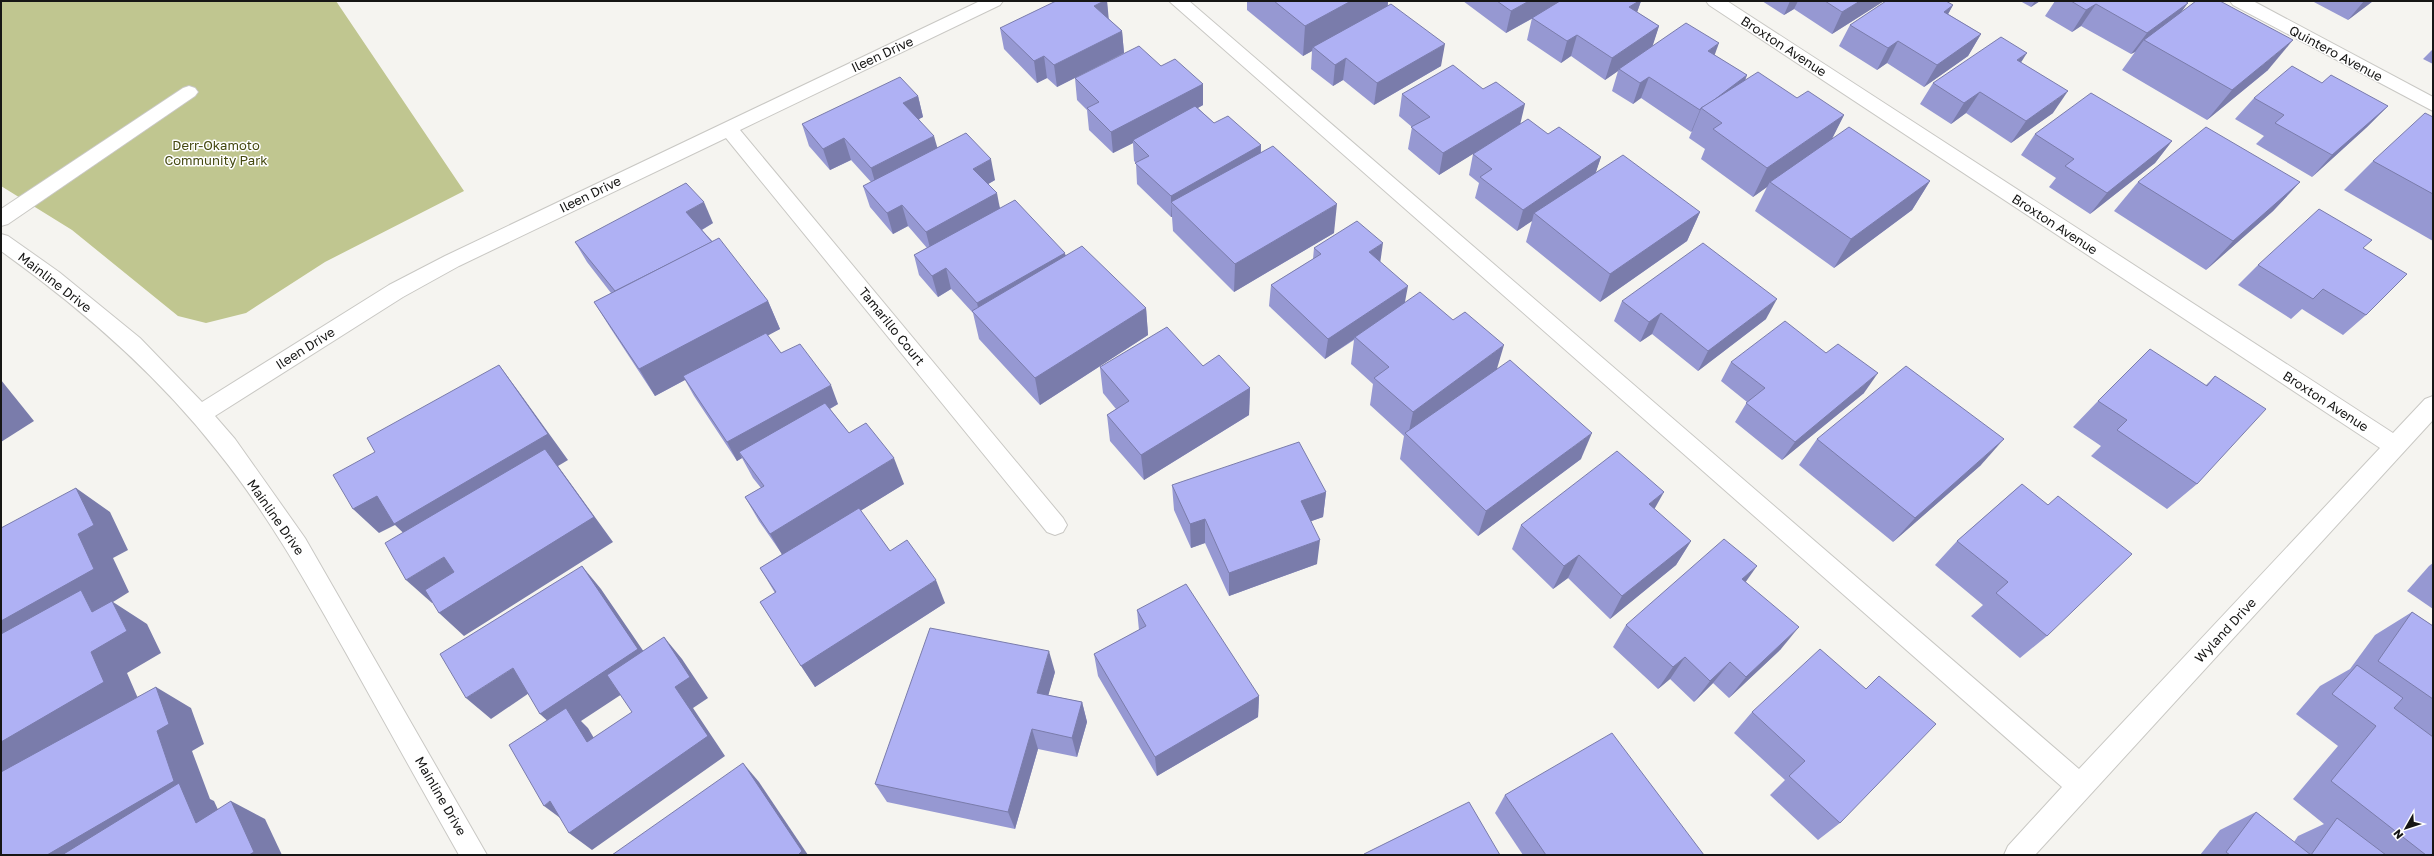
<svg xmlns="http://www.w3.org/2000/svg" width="2434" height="856" font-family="'Golos Text',sans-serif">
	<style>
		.green { fill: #c0c690 }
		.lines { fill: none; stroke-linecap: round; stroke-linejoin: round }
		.minor-casing { stroke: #c9c8c4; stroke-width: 2 }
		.minor { fill: #fff; fill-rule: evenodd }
		.wall { fill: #9698d2 }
		.shaded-wall { fill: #7a7cab }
		.building { fill: #afb1f4; stroke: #7a7cab }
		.labels { text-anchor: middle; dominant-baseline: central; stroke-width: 3; stroke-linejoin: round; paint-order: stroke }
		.street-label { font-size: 13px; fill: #161615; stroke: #fff }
		.park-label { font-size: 13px; fill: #454911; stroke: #fff }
	</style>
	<rect width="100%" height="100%" fill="#f5f4f0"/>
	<!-- green -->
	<path class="green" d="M1 1H336L464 191 325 262 246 313 206 323 178 316 72 230 1 186Z"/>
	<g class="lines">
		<defs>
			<g id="minor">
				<path d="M980 1H1003L1000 5 740 130 1063 518 1067 525 1063 532 1055 535 1047 532 726 138 459 266 403 297 215 416 235 439 305 538 487 855H459C421 788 384 721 346 653 307 584 268 514 218 452 157 374 82 309 1 251V234L8 236 59 272 140 338 202 402 389 285 445 256Z"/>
				<path d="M1169 1H1189L2079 769 2380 448 1709 5 1706 1H1727L2393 433 2425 399 2433 396V420L2035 855H2004L2008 846 2062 787Z"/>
				<path d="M2230 1H2253L2433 97V111L2233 5Z"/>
				<path d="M189 86 195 88 198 92 195 96 8 224 1 226V209L183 88Z"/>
			</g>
		</defs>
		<!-- minor casing -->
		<use href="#minor" class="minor-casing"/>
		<!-- minor -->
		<use href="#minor" class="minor"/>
	</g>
	<!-- wall -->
	<g class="wall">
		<path d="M1107 1 1108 18 1122 31 1124 53 1057 87 1047 78 1037 83 1004 49 1000 28Z"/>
		<path d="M1247 1H1388V5L1441 66 1374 105 1343 80 1333 86 1311 69 1312 51 1303 56 1247 10Z"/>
		<path d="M1463 1H1641L1637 12 1659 26 1652 46 1714 55 1747 75 1745 81 1797 98 1844 115 1832 138 1930 181 1912 210 1834 268 1755 211 1767 187 1753 197 1701 159 1705 149 1689 138 1692 131 1691 132 1641 98 1633 104 1612 91 1618 71 1605 80 1571 56 1561 63 1527 40 1532 18 1535 17 1506 33Z"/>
		<path d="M1762 1H1884L1832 34 1794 9 1784 15Z"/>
		<path d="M2020 1H2040L2031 7Z"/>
		<path d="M2055 1H2185L2181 12 2268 70 2207 120 2122 70 2135 52 2131 54 2081 26 2072 32 2045 16Z"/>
		<path d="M2312 1H2373L2348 20Z"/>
		<path d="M1953 5 1948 14 1981 34 1968 56 1924 87 1887 63 1877 70 1839 46 1850 25Z"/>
		<path d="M2433 49V64L2423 59Z"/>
		<path d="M2021 62 2053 113 2011 143 1966 113 1951 124 1920 104 1933 83Z"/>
		<path d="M1161 66 1203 84V105L1198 108 1214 123 1261 145V152L1334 233 1234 292 1173 231 1172 217H1171L1137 184 1136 163 1134 161 1133 143 1113 153 1089 130 1087 110 1077 100 1075 78Z"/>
		<path d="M2322 83 2388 106 2367 127 2312 177 2256 144 2264 136 2235 119 2254 98Z"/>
		<path d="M1402 94 1520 123 1548 134 1601 157 1595 174 1700 212 1687 241 1600 302 1526 242 1532 221 1517 231 1475 198 1479 183 1469 175 1473 154 1485 146 1439 175 1408 149 1412 127 1399 116Z"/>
		<path d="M918 96 923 117 919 119 937 147 995 180 988 184 1000 208 1066 255 1146 308 1148 335 1040 405 979 339 973 313 951 289 938 297 919 275 914 255 927 248 908 226 893 234 870 207 863 186 871 182 851 160 830 170 809 146 802 124Z"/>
		<path d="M2433 117V241L2344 190 2373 161Z"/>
		<path d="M2035 134 2172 141 2155 163 2090 214 2049 187 2056 178 2021 155Z"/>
		<path d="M2138 182H2300L2273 211 2206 270 2114 211Z"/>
		<path d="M713 223 702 230 768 301 780 329 767 335 781 353 838 404 830 409 849 433 904 484 860 511 890 551 945 603 815 687 760 602 775 593 760 568 782 554 759 521 745 497 761 488 753 478 742 458 737 461 694 396 685 380 655 396 611 329 594 302 611 293 587 262 575 242Z"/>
		<path d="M1314 248 1380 262 1405 302 1497 370 1581 459 1478 536 1400 459 1404 436 1370 405 1373 384 1351 364 1354 340 1325 359 1269 306 1271 285 1313 259Z"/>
		<path d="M2363 249 2366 315 2343 335 2302 309 2291 319 2238 285 2258 265Z"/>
		<path d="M1622 301 1766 319 1698 371 1652 334 1640 342 1614 321Z"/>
		<path d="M1731 362 1864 393 1782 460 1735 422 1747 402 1721 381Z"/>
		<path d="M1203 366 1250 388 1249 415 1144 480 1110 441 1107 415 1116 409 1103 393 1100 367Z"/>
		<path d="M2215 376 2197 484 2167 509 2091 456 2101 446 2073 427 2098 401 2206 385Z"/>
		<path d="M1817 439 1981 465 1893 542 1799 465Z"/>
		<path d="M2022 484 2047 636 2020 658 1971 616 1983 605 1935 565 1957 541Z"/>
		<path d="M1172 485 1326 492 1323 517 1311 521 1317 564 1229 596 1205 543 1191 548 1174 510Z"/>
		<path d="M1521 525 1691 541 1676 565 1610 619 1568 578 1553 589 1512 549Z"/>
		<path d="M2433 563V609L2407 591 2429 566Z"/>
		<path d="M1746 582 1781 649 1729 698 1713 683 1694 702 1670 679 1658 689 1613 647 1626 625Z"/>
		<path d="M1137 610 1259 696 1258 717 1157 776 1098 676 1094 654 1139 630Z"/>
		<path d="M2412 612 2433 626V855H2200L2220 830 2256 812 2294 842 2298 836 2324 824 2293 799 2338 746 2296 714 2320 686 2350 669 2375 635Z"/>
		<path d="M1055 672 1048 695 1082 702 1087 722 1077 757 1038 749 1015 829 887 802 875 784Z"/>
		<path d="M1866 689 1840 823 1818 840 1770 795 1785 780 1734 733 1752 712Z"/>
		<path d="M1505 795 1704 855H1523L1495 813Z"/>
	</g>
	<!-- shaded-wall -->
	<g class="shaded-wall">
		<path d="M1104 1H1107L1109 21 1094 6Z"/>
		<path d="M1351 1H1388L1387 10 1313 47 1312 51 1303 56 1305 26Z"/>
		<path d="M1529 1H1563L1506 33 1511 11Z"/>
		<path d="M1639 1H1641L1634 21 1629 7Z"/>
		<path d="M1790 1H1798L1794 9 1784 15Z"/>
		<path d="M1860 1H1884L1832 34 1842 12Z"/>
		<path d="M2035 1H2040L2031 7Z"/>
		<path d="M2364 1H2373L2348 20Z"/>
		<path d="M2188 3 2172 25 2144 40 2135 52 2131 54 2147 33Z"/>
		<path d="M2096 4 2081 26 2072 32 2086 10Z"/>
		<path d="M1953 5 1941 27 1944 12Z"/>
		<path d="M1659 26 1652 48 1619 69 1618 71 1605 80 1612 58Z"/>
		<path d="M1122 31 1124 53 1057 87 1054 65Z"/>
		<path d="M1981 34 1968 56 1924 87 1937 65Z"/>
		<path d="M1577 35 1571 56 1561 63 1567 41Z"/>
		<path d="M2293 40 2268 70 2207 120 2232 90Z"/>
		<path d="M1898 41 1887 63 1877 70 1888 48Z"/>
		<path d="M1719 43 1711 65 1708 51Z"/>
		<path d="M1445 44 1441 66 1374 105 1377 83Z"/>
		<path d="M2027 53 2013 75 2017 60Z"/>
		<path d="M1044 56 1047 78 1037 83 1034 61Z"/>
		<path d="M1346 58 1343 80 1333 86 1335 65Z"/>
		<path d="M1747 75 1738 97 1702 109Z"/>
		<path d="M1649 77 1641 98 1633 104 1640 83Z"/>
		<path d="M1203 84V105L1135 142 1133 140V143L1113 153 1111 132Z"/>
		<path d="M2068 91 2053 113 2011 143 2026 121Z"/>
		<path d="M1980 92 1966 113 1951 124 1964 103Z"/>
		<path d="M918 96 923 117 909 124 903 103Z"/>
		<path d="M1525 104 1520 125 1439 175 1443 153Z"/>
		<path d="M2388 106 2367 127 2312 177 2332 155Z"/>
		<path d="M1701 109 1692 131 1691 132 1700 110Z"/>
		<path d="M1844 115 1829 145 1770 182 1767 187 1753 197 1767 168Z"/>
		<path d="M934 136 940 157 877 189 871 168Z"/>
		<path d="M844 138 851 160 830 170 823 149Z"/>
		<path d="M2172 141 2155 163 2090 214 2107 193Z"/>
		<path d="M1261 145 1260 166 1171 202 1172 217H1171V196Z"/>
		<path d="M1601 157 1594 178 1534 213 1532 221 1517 231 1523 210Z"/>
		<path d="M991 159 995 180 978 190 973 169Z"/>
		<path d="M1930 181 1912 210 1834 268 1851 239Z"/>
		<path d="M2300 182 2273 211 2206 270 2233 241Z"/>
		<path d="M997 193 1001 214 931 252 926 232Z"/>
		<path d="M704 202 713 223 696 233 686 212Z"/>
		<path d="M1337 204 1334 233 1234 292 1235 264Z"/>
		<path d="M902 205 908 226 893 234 887 213Z"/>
		<path d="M1700 212 1687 241 1600 302 1610 274Z"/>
		<path d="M1383 243 1380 264 1369 252Z"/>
		<path d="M1065 253 1068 274 981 321 977 303Z"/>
		<path d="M946 268 951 289 938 297 932 276Z"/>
		<path d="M1408 286 1404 307 1355 337 1354 339 1325 359 1328 339Z"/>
		<path d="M1777 299 1766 319 1698 371 1708 351Z"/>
		<path d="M768 301 780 329 655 396 639 369Z"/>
		<path d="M1146 308 1148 335 1040 405 1035 378Z"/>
		<path d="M1661 313 1652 334 1640 342 1649 322Z"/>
		<path d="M1504 345 1496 372 1408 436 1413 412Z"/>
		<path d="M499 365 519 392 568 460 558 466 613 542 464 636 439 613 557 466 419 548 395 525 379 533 353 509Z"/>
		<path d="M1878 373 1864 393 1782 460 1795 442Z"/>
		<path d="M1 380 34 421 1 442Z"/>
		<path d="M831 385 838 404 743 457 739 452 742 458 737 461 727 442Z"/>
		<path d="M1250 388 1249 415 1144 480 1141 455Z"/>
		<path d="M1592 433 1581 459 1478 536 1486 511Z"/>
		<path d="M2004 439 1981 465 1893 542 1915 518Z"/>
		<path d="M894 458 904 484 784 558 770 534Z"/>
		<path d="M76 488 110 512 128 550 113 558 129 592 113 602 147 624 161 653 127 673 140 703 1 775V621L78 534Z"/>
		<path d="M1326 492 1323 517 1298 526 1301 501Z"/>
		<path d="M1664 492 1650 517 1649 504Z"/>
		<path d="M1205 519V543L1191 548 1190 524Z"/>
		<path d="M1320 540 1317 564 1229 596V573Z"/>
		<path d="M1691 541 1676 565 1610 619 1622 596Z"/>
		<path d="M1579 555 1568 578 1553 589 1564 566Z"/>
		<path d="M444 557 468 581 432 603 406 580Z"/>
		<path d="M582 566 601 589 657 671 581 721 588 728 608 762 562 734 540 714Z"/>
		<path d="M1757 566 1740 590 1742 579Z"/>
		<path d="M936 580 945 603 815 687 801 666Z"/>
		<path d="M1799 627 1781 649 1729 698 1746 677Z"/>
		<path d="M664 637 682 659 708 698 693 708 725 756 592 850 569 833 675 687Z"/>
		<path d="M1049 651 1055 672 1043 714 1037 693Z"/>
		<path d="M1685 657 1670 679 1658 689 1673 667Z"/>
		<path d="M1730 662 1713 683 1694 702 1710 681Z"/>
		<path d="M513 668 535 689 491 719 466 698Z"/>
		<path d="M156 687 191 708 204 744 192 751 210 799 214 801 232 840 116 855H47L157 731Z"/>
		<path d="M1259 696 1258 717 1157 776 1155 757Z"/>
		<path d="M1082 702 1087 722 1077 757 1072 738Z"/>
		<path d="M1032 729 1038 749 1015 829 1008 812Z"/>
		<path d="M743 763 759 782 808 855H798Z"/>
		<path d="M231 801 265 819 282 855H249Z"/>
		<path d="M550 801 567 823 544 806Z"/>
	</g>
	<!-- building -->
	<g class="building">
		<path d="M1056 1H1104L1094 6 1122 31 1054 65 1044 56 1034 61 1000 28Z"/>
		<path d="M1274 1H1351L1305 26Z"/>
		<path d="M1497 1H1529L1511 11Z"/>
		<path d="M1560 1H1639L1629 7 1659 26 1612 58 1577 35 1567 41 1532 18Z"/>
		<path d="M1825 1H1860L1842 12Z"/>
		<path d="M1886 1H1946L1953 5 1944 12 1981 34 1937 65 1898 41 1888 48 1850 25Z"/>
		<path d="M2071 1H2185L2188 3 2147 33 2096 4 2086 10Z"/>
		<path d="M2196 1H2220L2293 40 2232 90 2144 40Z"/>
		<path d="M1391 4 1445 44 1377 83 1346 58 1335 65 1313 47Z"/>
		<path d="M1686 23 1719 43 1708 51 1747 75 1710 103 1701 108 1700 110 1649 77 1640 83 1619 69Z"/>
		<path d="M2001 37 2027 53 2017 60 2068 91 2026 121 1980 92 1964 103 1933 83Z"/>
		<path d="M1139 46 1161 66 1175 59 1203 84 1111 132 1087 108 1099 102 1075 78Z"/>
		<path d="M1453 65 1483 89 1496 82 1525 104 1443 153 1411 127 1430 117 1402 94Z"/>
		<path d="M2292 66 2322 83 2331 75 2388 106 2332 155 2275 123 2284 115 2254 98Z"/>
		<path d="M1758 72 1797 98 1808 91 1844 115 1767 168 1713 129 1722 123 1701 108Z"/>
		<path d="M900 77 918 96 903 103 934 136 871 168 844 138 823 149 802 124Z"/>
		<path d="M2091 93 2172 141 2107 193 2065 166 2074 159 2035 134Z"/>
		<path d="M1195 106 1214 123 1228 116 1261 145 1171 196 1135 163 1149 156 1133 140Z"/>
		<path d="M2425 113 2433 117V194L2373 161Z"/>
		<path d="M1528 119 1548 134 1559 127 1601 157 1523 210 1480 177 1492 169 1473 154Z"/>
		<path d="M1849 127 1930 181 1851 239 1770 182Z"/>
		<path d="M2206 127 2300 182 2233 241 2138 182Z"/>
		<path d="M966 133 991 159 973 169 997 193 926 232 902 205 887 213 863 186Z"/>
		<path d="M1273 146 1337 204 1235 264 1171 202Z"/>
		<path d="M1623 155 1700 212 1610 274 1534 213Z"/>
		<path d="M686 183 704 202 686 212 712 242 615 291 575 242Z"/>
		<path d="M1015 200 1065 253 977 303 946 268 932 276 914 255Z"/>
		<path d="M2319 209 2372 240 2363 248 2407 274 2366 315 2323 289 2313 299 2258 265Z"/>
		<path d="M1357 221 1383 243 1369 252 1408 286 1328 339 1271 285 1321 254 1314 248Z"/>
		<path d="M719 238 768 301 639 369 594 302Z"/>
		<path d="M1703 243 1777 299 1708 351 1661 313 1649 322 1622 301Z"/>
		<path d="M1082 246 1146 308 1035 378 972 311Z"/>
		<path d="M1420 292 1453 320 1465 312 1504 345 1413 412 1374 378 1389 367 1355 337Z"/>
		<path d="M1785 321 1826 353 1838 344 1878 373 1795 442 1746 403 1765 388 1731 362Z"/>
		<path d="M1167 327 1203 366 1219 355 1250 388 1141 455 1107 415 1129 401 1100 367Z"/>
		<path d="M766 333 781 353 800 344 831 385 727 442 683 376Z"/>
		<path d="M2150 349 2207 386 2215 376 2266 409 2197 484 2117 430 2127 420 2098 401Z"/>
		<path d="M1510 360 1592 433 1486 511 1405 433Z"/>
		<path d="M499 365 548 434 394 524 377 496 353 509 333 475 375 452 367 438Z"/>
		<path d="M1906 366 2004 439 1915 518 1817 439Z"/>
		<path d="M825 403 849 433 866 423 894 458 770 534 745 497 764 486 739 452Z"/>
		<path d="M1299 442 1326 492 1301 501 1320 540 1229 573 1205 519 1190 524 1172 485Z"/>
		<path d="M545 449 594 517 439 613 425 590 454 572 444 557 406 580 385 543Z"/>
		<path d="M1617 451 1664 492 1649 504 1691 541 1622 596 1579 555 1564 566 1521 525Z"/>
		<path d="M2022 484 2048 505 2058 496 2132 554 2047 636 1996 593 2008 582 1957 541Z"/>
		<path d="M76 488 94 525 78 534 94 569 1 621V528Z"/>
		<path d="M859 508 890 551 907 540 936 580 801 666 760 602 776 592 760 568Z"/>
		<path d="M1724 539 1757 566 1742 579 1799 627 1746 677 1730 662 1710 681 1685 657 1673 667 1626 625Z"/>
		<path d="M582 566 638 649 540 714 513 668 466 698 440 654Z"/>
		<path d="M1186 584 1259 696 1155 757 1094 654 1146 626 1137 610Z"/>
		<path d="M81 590 92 612 112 601 127 631 91 652 104 682 1 742V634Z"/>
		<path d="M2412 612 2433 626V699L2378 661Z"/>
		<path d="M930 628 1049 651 1037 693 1082 702 1072 738 1032 729 1008 812 875 784Z"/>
		<path d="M664 637 690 677 675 687 708 736 569 833 550 801 544 806 509 745 566 708 587 742 632 712 607 675Z"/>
		<path d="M1820 649 1866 689 1879 676 1936 724 1840 823 1789 776 1805 761 1752 712Z"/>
		<path d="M2357 665 2403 698 2394 708 2433 737V855H2426L2331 781 2376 726 2332 694Z"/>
		<path d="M156 687 169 724 157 731 174 781 47 855H1V772Z"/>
		<path d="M1612 733 1704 855H1546L1505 795Z"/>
		<path d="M743 763 802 851 798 855H612Z"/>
		<path d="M179 783 196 823 231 801 254 852 249 855H62Z"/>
		<path d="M1469 802 1500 855H1364V854Z"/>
		<path d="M2256 812 2311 855H2230L2226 852Z"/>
		<path d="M2337 818 2386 855H2311Z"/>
	</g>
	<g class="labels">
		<!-- street labels -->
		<g class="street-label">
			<text transform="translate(1784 46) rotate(33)">Broxton Avenue</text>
			<text transform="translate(2336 53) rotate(28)">Quintero Avenue</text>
			<text transform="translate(882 54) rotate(-25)">Ileen Drive</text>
			<text transform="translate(590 194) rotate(-26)">Ileen Drive</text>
			<text transform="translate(2055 224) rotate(33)">Broxton Avenue</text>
			<text transform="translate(55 282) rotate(38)">Mainline Drive</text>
			<text transform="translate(892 326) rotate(51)">Tamarillo Court</text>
			<text transform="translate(305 348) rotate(-32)">Ileen Drive</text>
			<text transform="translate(2326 401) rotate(33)">Broxton Avenue</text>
			<text transform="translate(276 517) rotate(55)">Mainline Drive</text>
			<text transform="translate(2225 630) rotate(-47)">Wyland Drive</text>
			<text transform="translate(441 796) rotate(60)">Mainline Drive</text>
		</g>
		<!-- park labels -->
		<g class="park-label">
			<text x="216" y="145">Derr-Okamoto<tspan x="216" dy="15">Community Park</tspan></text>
		</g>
	</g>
	<!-- border -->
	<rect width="2434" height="856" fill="none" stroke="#161615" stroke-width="4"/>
	<!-- north arrow -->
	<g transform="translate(2406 828) rotate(231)" stroke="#ffffff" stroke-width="3" paint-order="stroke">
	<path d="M0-3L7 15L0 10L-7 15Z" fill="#161615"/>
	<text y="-6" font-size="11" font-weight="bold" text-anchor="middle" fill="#161615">N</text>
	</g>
</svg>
